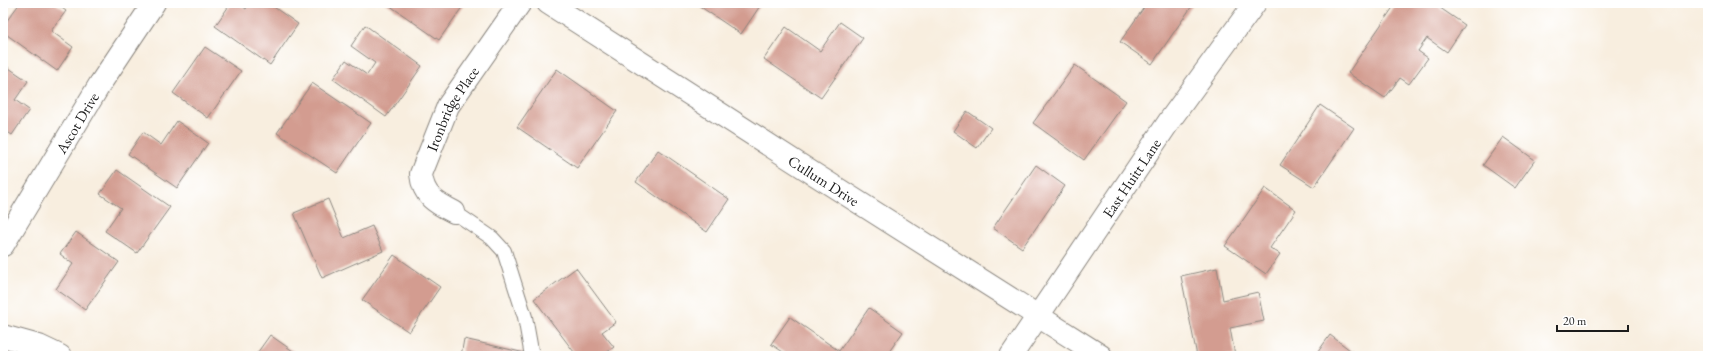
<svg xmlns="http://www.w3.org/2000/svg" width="1711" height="359" font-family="'EB Garamond',serif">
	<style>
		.building { fill: #d39c90 }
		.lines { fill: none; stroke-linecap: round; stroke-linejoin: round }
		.lane-casing { stroke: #8a857e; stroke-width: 16 }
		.street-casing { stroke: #8a857e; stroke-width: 24 }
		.secondary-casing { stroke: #8a857e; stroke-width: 24 }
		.lane { stroke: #fff; stroke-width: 14 }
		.street { stroke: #fff; stroke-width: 22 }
		.secondary { stroke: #fff; stroke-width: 22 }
		.labels { text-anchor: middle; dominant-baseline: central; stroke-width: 4; stroke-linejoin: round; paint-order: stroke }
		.street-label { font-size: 15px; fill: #1c1c1c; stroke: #fff }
	</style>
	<rect width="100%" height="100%" fill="#fff"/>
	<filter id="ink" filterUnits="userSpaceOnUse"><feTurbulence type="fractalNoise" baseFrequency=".025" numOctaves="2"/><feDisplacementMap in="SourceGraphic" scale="8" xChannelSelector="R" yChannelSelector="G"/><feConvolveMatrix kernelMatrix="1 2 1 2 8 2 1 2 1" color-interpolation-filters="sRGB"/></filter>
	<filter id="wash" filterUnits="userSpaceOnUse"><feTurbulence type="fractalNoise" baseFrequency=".012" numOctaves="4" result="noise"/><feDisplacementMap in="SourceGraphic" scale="16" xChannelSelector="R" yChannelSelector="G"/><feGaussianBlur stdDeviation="0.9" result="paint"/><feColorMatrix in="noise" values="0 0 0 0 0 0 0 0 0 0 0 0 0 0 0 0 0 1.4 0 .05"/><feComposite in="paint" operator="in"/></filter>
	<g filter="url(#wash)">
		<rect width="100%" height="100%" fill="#f8eedf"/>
		<g id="blocks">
			<!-- building -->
			<g class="building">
				<path d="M20 3H55L66 11 51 31 73 47 57 71 3 32V26Z"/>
				<path d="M231 3H238L246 9 250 3H268L298 24 270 65 215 26Z"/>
				<path d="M386 3H465L439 40Z"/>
				<path d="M695 3H762L741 34Z"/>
				<path d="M1147 3H1194L1152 64 1120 42Z"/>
				<path d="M1396 3H1433L1465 25 1447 52 1427 38 1418 51 1428 58 1409 84 1400 78 1385 98 1348 73Z"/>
				<path d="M840 22 863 38 821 98 764 59 786 27 820 51Z"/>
				<path d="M365 25 422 66 386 117 333 79 346 60 367 75 375 63 351 46Z"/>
				<path d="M205 47 241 71 208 118 173 93Z"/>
				<path d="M3 64 28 81 15 100 29 110 12 135 3 129Z"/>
				<path d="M1075 65 1126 101 1084 160 1033 123Z"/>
				<path d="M557 69 617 111 577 168 517 127Z"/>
				<path d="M312 83 371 123 337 173 277 133Z"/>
				<path d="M1320 105 1354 128 1314 187 1280 165Z"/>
				<path d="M967 111 991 128 977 148 953 131Z"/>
				<path d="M177 121 208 143 177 188 128 154 143 132 161 145Z"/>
				<path d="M1503 137 1535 160 1515 188 1483 165Z"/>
				<path d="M658 150 729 199 707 232 636 182Z"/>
				<path d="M1036 165 1065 186 1022 248 993 228Z"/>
				<path d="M117 170 170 207 137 253 105 231 121 208 100 194Z"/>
				<path d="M1265 188 1296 210 1270 248 1280 254 1266 274 1225 246Z"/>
				<path d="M328 199 344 238 372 226 383 251 322 278 294 213Z"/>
				<path d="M76 232 119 262 85 310 56 289 73 264 60 254Z"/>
				<path d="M394 255 440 287 409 332 362 300Z"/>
				<path d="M576 268 616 322 602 332 614 347 602 356H577L534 299Z"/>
				<path d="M1217 268 1223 300 1258 292 1264 321 1230 328 1235 355 1197 356 1181 276Z"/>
				<path d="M869 308 903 332 886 356H789L771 344 790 317 839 351Z"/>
				<path d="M270 335 300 356H255Z"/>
				<path d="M1330 335 1358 356H1315Z"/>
				<path d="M464 339 525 353 524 356H461Z"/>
			</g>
		</g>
	</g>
	<g filter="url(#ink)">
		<use href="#blocks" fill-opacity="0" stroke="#8a857e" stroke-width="1"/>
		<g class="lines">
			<defs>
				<path id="lane" d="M454 212 492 238 504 251 525 317 532 356"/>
				<g id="street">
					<path id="s1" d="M548 3 811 172 1101 356"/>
					<path id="s2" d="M454 212C436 203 423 196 421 174L448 106 520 3"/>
					<path id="s3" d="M3 245 100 84 154 3"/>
					<path d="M3 336 39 346 60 356"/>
				</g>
				<g id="secondary">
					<path id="s4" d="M1011 356 1170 120 1255 3"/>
				</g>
			</defs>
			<!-- lane casing -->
			<use href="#lane" class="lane-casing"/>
			<!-- street casing -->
			<use href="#street" class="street-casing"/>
			<!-- secondary casing -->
			<use href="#secondary" class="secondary-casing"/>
			<!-- lane -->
			<use href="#lane" class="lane"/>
			<!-- street -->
			<use href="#street" class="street"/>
			<!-- secondary -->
			<use href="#secondary" class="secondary"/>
		</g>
	</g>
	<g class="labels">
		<!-- street labels -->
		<g class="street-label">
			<text stroke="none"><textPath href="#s2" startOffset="126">Ironbridge Place</textPath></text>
			<text stroke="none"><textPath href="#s3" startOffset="143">Ascot Drive</textPath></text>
			<text stroke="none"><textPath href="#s4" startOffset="215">East Huitt Lane</textPath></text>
			<text stroke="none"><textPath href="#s1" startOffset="328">Cullum Drive</textPath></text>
		</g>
	</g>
	<!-- margin -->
	<rect width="1711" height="359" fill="none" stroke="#fff" stroke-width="16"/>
	<!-- scale -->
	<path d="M1557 325v6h71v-6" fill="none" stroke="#1c1c1c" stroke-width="2"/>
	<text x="1563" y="325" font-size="12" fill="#1c1c1c" stroke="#ffffff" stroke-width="3" paint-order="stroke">20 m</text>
</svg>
